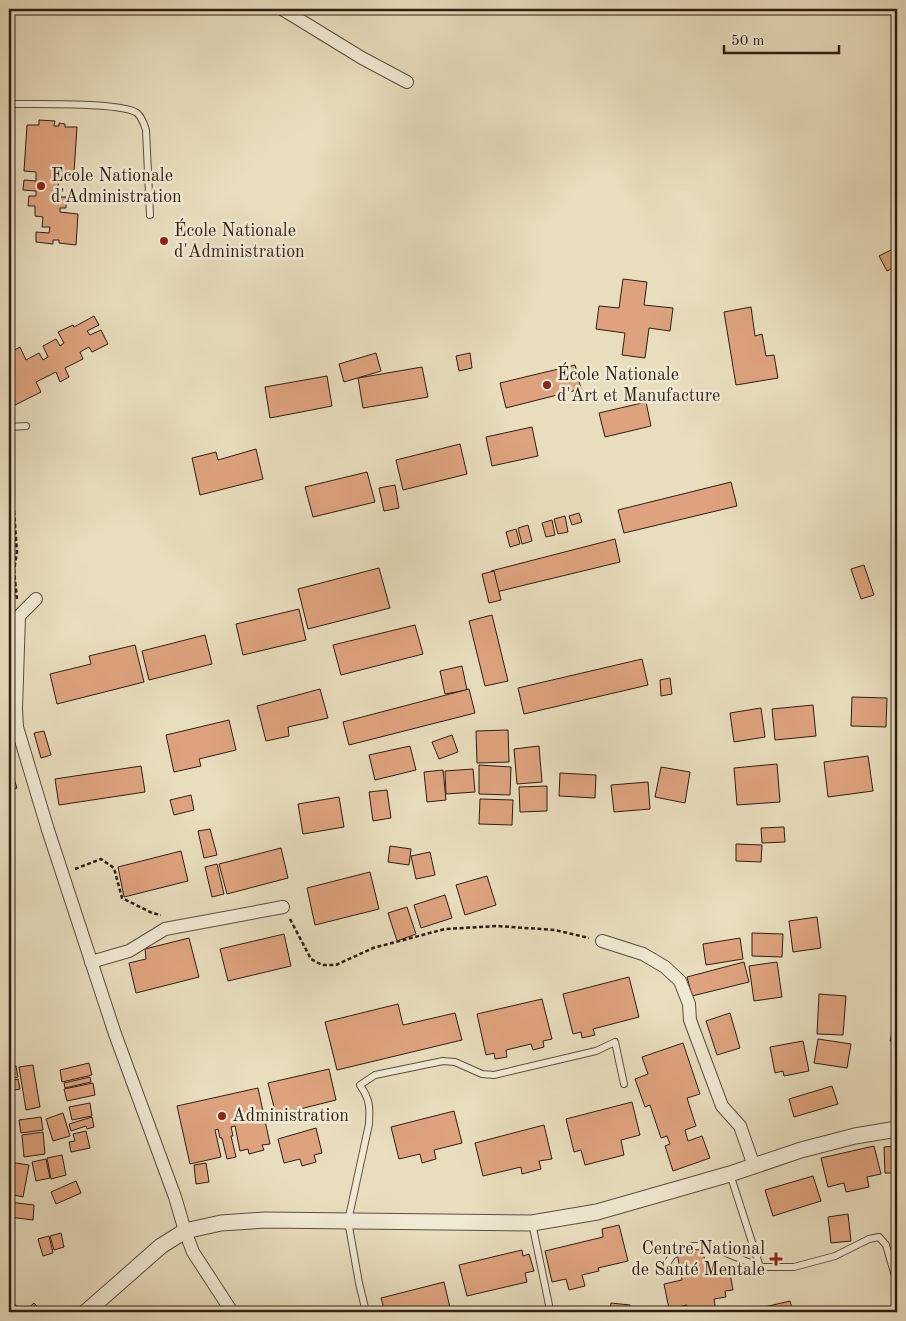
<svg xmlns="http://www.w3.org/2000/svg" width="906" height="1321" font-family="'Old Standard TT',serif">
	<style>
		.building { fill: #dea37e; stroke: #2e1d15 }
		.lines { fill: none; stroke-linecap: round; stroke-linejoin: round }
		.service-casing { stroke: #5c4d3f; stroke-width: 8 }
		.minor-casing { stroke: #5c4d3f; stroke-width: 14 }
		.tertiary-casing { stroke: #5c4d3f; stroke-width: 17 }
		.path { stroke: #2e1d15; stroke-width: 2.5; stroke-dasharray: 4 2.5; stroke-linecap: butt }
		.service { stroke: #f0e9d4; stroke-width: 6 }
		.minor { stroke: #f0e9d4; stroke-width: 12 }
		.tertiary { stroke: #f0e9d4; stroke-width: 15 }
		.poi-dot { fill: #8f2418; stroke: #f0e9d4; stroke-width: 2 }
		.labels { text-anchor: middle; dominant-baseline: central; stroke-width: 5; stroke-linejoin: round; paint-order: stroke }
		.poi-label { font-size: 18px; fill: #2e1d15; stroke: #f0e9d4; text-anchor: start }
	</style>
	<rect width="100%" height="100%" fill="#e8ddbd"/>
	<filter id="stains"><feTurbulence type="fractalNoise" baseFrequency=".004" numOctaves="4"/><feColorMatrix values="0 0 0 0 .2 0 0 0 0 .09 0 0 0 0 .02 0 0 0 .5 -.17"/></filter>
	<radialGradient id="worn" r=".72"><stop offset=".6" stop-color="#630" stop-opacity="0"/><stop offset="1" stop-color="#630" stop-opacity=".3"/></radialGradient>
	<!-- building -->
	<g class="building">
		<path d="M39 120 55 121 54 126H59V123L65 124V127H77L74 172H59L58 192H54L53 197H66V208H60V212L78 214 76 245 59 243V240H53V244L36 242V232L49 233 50 227H42L43 217 35 216V206H28L29 196H36V191L23 190 24 180 36 181V172L24 171 27 125H39Z"/>
		<path d="M897 247V266L887 271 879 256Z"/>
		<path d="M623 279 647 282 644 305 673 308 670 331 649 328 645 358 622 355 625 333 596 329 599 306 619 308Z"/>
		<path d="M751 307 755 336 762 334 766 356 774 355 778 378 736 385 724 312Z"/>
		<path d="M94 316 99 325 87 331 90 335 101 330 108 344 92 352 89 347 80 352 83 359 65 368 69 377 60 382 56 372 36 382 41 392 9 408V353L20 347 26 360 39 353 43 360 48 357 43 346 56 339 60 346 64 343 58 332 73 325 74 327Z"/>
		<path d="M376 353 381 371 344 382 339 364Z"/>
		<path d="M470 353 472 368 459 371 456 356Z"/>
		<path d="M575 365 581 389 506 408 500 383Z"/>
		<path d="M422 367 428 397 363 408 358 378Z"/>
		<path d="M327 376 332 406 270 418 265 387Z"/>
		<path d="M646 402 651 426 605 437 599 413Z"/>
		<path d="M532 427 538 456 492 466 486 437Z"/>
		<path d="M460 444 467 474 403 490 396 460Z"/>
		<path d="M256 449 263 479 200 495 192 458 216 452 218 460Z"/>
		<path d="M367 472 375 502 313 517 305 487Z"/>
		<path d="M731 482 737 506 624 533 618 510Z"/>
		<path d="M395 485 399 508 384 511 379 488Z"/>
		<path d="M579 513 582 522 572 525 569 516Z"/>
		<path d="M565 516 568 532 558 534 554 519Z"/>
		<path d="M552 520 555 535 546 537 542 523Z"/>
		<path d="M528 525 532 541 522 544 518 528Z"/>
		<path d="M516 529 520 544 510 547 506 532Z"/>
		<path d="M615 539 620 562 496 592 491 571Z"/>
		<path d="M864 565 874 595 861 599 851 569Z"/>
		<path d="M379 568 390 608 308 629 298 589Z"/>
		<path d="M494 571 501 600 489 603 482 574Z"/>
		<path d="M299 609 306 640 243 655 236 624Z"/>
		<path d="M492 615 508 681 485 686 469 621Z"/>
		<path d="M415 625 423 654 341 675 333 645Z"/>
		<path d="M205 635 212 664 149 680 142 651Z"/>
		<path d="M135 645 144 682 57 704 50 674 91 664 89 656Z"/>
		<path d="M642 659 648 685 524 714 518 688Z"/>
		<path d="M462 666 467 690 445 694 440 671Z"/>
		<path d="M670 678 672 694 661 696 660 680Z"/>
		<path d="M320 689 328 718 288 727 289 736 266 741 257 706Z"/>
		<path d="M469 689 475 713 349 745 343 722Z"/>
		<path d="M852 697 887 698 886 727 851 726Z"/>
		<path d="M813 705 816 736 775 740 772 709Z"/>
		<path d="M761 708 765 737 734 742 730 713Z"/>
		<path d="M229 720 236 750 199 759 201 766 174 772 166 735Z"/>
		<path d="M508 730 509 762 477 763 476 731Z"/>
		<path d="M44 731 51 755 41 758 34 733Z"/>
		<path d="M452 735 458 752 439 759 432 742Z"/>
		<path d="M410 746 416 770 375 780 369 755Z"/>
		<path d="M539 746 542 782 517 784 514 749Z"/>
		<path d="M868 756 873 791 828 797 824 762Z"/>
		<path d="M9 763 17 788 9 790Z"/>
		<path d="M777 764 780 802 737 805 734 768Z"/>
		<path d="M479 765 511 767 510 795 479 794Z"/>
		<path d="M141 766 145 792 59 805 55 779Z"/>
		<path d="M661 767 690 772 685 803 655 797Z"/>
		<path d="M473 769 475 792 446 794 445 771Z"/>
		<path d="M443 770 446 800 427 802 424 772Z"/>
		<path d="M560 773 596 775 595 798 559 796Z"/>
		<path d="M648 782 650 809 614 812 611 785Z"/>
		<path d="M547 786V811L520 812 519 787Z"/>
		<path d="M387 790 391 818 373 821 369 792Z"/>
		<path d="M191 795 194 810 174 815 170 800Z"/>
		<path d="M339 797 344 827 303 834 298 804Z"/>
		<path d="M480 799 513 800 512 825 479 824Z"/>
		<path d="M784 827 785 842 762 843 761 828Z"/>
		<path d="M210 829 217 855 204 858 198 831Z"/>
		<path d="M736 844 762 845 761 862 736 861Z"/>
		<path d="M390 846 411 849 409 865 388 862Z"/>
		<path d="M281 848 288 878 227 894 219 864Z"/>
		<path d="M181 851 188 881 124 897 118 867Z"/>
		<path d="M430 852 435 875 416 879 411 856Z"/>
		<path d="M217 864 224 894 212 897 205 867Z"/>
		<path d="M370 872 379 909 315 925 307 888Z"/>
		<path d="M487 876 496 905 465 915 456 885Z"/>
		<path d="M445 895 452 918 421 928 414 905Z"/>
		<path d="M407 907 416 934 397 941 388 913Z"/>
		<path d="M817 917 821 948 793 952 789 921Z"/>
		<path d="M752 933 783 934 782 957 752 956Z"/>
		<path d="M284 934 291 966 228 981 220 949Z"/>
		<path d="M189 938 199 977 136 993 129 963 146 959 145 949Z"/>
		<path d="M740 938 743 959 706 965 703 944Z"/>
		<path d="M744 962 749 982 692 996 687 977Z"/>
		<path d="M777 962 782 997 754 1001 749 966Z"/>
		<path d="M629 977 639 1017 593 1029 595 1035 582 1038 581 1032 573 1034 563 994Z"/>
		<path d="M819 994 846 996 843 1035 817 1034Z"/>
		<path d="M542 999 552 1039 543 1041 544 1047 533 1050 531 1044 506 1050 507 1057 495 1059 494 1053 486 1055 477 1014Z"/>
		<path d="M398 1004 403 1025 455 1013 462 1040 337 1070 325 1022Z"/>
		<path d="M897 1009V1043L890 1041Z"/>
		<path d="M730 1013 740 1048 717 1055 706 1021Z"/>
		<path d="M818 1039 851 1044 847 1068 814 1063Z"/>
		<path d="M803 1041 809 1071 784 1076 783 1071 775 1073 770 1047Z"/>
		<path d="M683 1043 700 1094 687 1098 696 1126 685 1130 688 1141 702 1136 710 1158 673 1171 665 1146 670 1144 667 1136 661 1138 650 1105 645 1107 635 1079 648 1074 642 1057Z"/>
		<path d="M89 1063 92 1075 62 1082 60 1070Z"/>
		<path d="M33 1065 40 1107 26 1110 19 1067Z"/>
		<path d="M16 1066 18 1077 9 1079V1067Z"/>
		<path d="M329 1069 336 1100 276 1115 268 1083Z"/>
		<path d="M90 1077 91 1082 65 1088 64 1083Z"/>
		<path d="M18 1079 20 1089 10 1091 9 1081Z"/>
		<path d="M93 1083 95 1095 67 1101 64 1089Z"/>
		<path d="M832 1086 838 1104 794 1117 789 1099Z"/>
		<path d="M258 1088 270 1144 262 1145 264 1150 249 1154 248 1149 240 1151 235 1126 231 1127 233 1136H231L236 1157 227 1159 222 1138H220L218 1129 215 1130 221 1157 190 1164 177 1106Z"/>
		<path d="M632 1102 640 1135 621 1140 624 1155 585 1165 581 1150 574 1152 566 1119Z"/>
		<path d="M90 1103 92 1116 72 1120 69 1107Z"/>
		<path d="M454 1111 462 1143 434 1150 436 1159 422 1163 420 1154 399 1159 391 1127Z"/>
		<path d="M63 1113 70 1136 53 1141 46 1119Z"/>
		<path d="M41 1117 43 1130 21 1133 19 1120Z"/>
		<path d="M92 1117 94 1127 87 1129 86 1126 71 1131 69 1124Z"/>
		<path d="M544 1125 552 1159 539 1161 541 1169 522 1174 521 1167 483 1176 475 1143Z"/>
		<path d="M316 1128 322 1153 314 1155 316 1162 302 1166 300 1159 284 1163 278 1139Z"/>
		<path d="M86 1131 90 1148 71 1152 69 1142 75 1141 73 1134Z"/>
		<path d="M43 1132 45 1154 24 1157 22 1135Z"/>
		<path d="M874 1146 881 1174 867 1177 869 1187 846 1192 844 1183 828 1187 821 1158Z"/>
		<path d="M897 1146V1173H885L884 1147Z"/>
		<path d="M62 1155 66 1175 51 1179 47 1158Z"/>
		<path d="M9 1157V1162L29 1165 23 1197 9 1194Z"/>
		<path d="M46 1159 50 1178 36 1181 32 1162Z"/>
		<path d="M206 1163 209 1182 196 1184 194 1165Z"/>
		<path d="M813 1176 821 1201 773 1216 765 1190Z"/>
		<path d="M76 1181 81 1193 56 1204 51 1192Z"/>
		<path d="M9 1202 34 1205 33 1220 9 1217Z"/>
		<path d="M848 1214 851 1241 831 1243 828 1217Z"/>
		<path d="M619 1225 628 1261 598 1268 599 1271 582 1275 585 1286 569 1290 566 1279 552 1282 545 1251 603 1237 602 1229Z"/>
		<path d="M61 1233 64 1247 54 1250 50 1236Z"/>
		<path d="M49 1236 53 1253 43 1256 38 1239Z"/>
		<path d="M702 1248 708 1274 721 1271 722 1275 730 1273 733 1290 725 1291 726 1297 714 1299 716 1312H689L687 1305 669 1309 664 1284 682 1280 677 1253Z"/>
		<path d="M522 1250 523 1256 529 1254 534 1271 525 1273 527 1282 467 1296 459 1265Z"/>
		<path d="M444 1282 451 1312H385L381 1298Z"/>
		<path d="M790 1301 793 1312H743Z"/>
		<path d="M14 1303 21 1312H9V1307Z"/>
		<path d="M34 1303 42 1312H24Z"/>
		<path d="M611 1303 630 1305 629 1312H610Z"/>
	</g>
	<g class="lines">
		<defs>
			<g id="service">
				<path d="M9 104C31 104 123 102 137 113 142 117 144 124 146 130L150 215"/>
				<path d="M9 427 26 426"/>
				<path d="M730 1174 760 1267"/>
				<path d="M532 1223 549 1305 548 1312"/>
				<path d="M664 1268 672 1256 681 1250 692 1246H709L760 1267H794L835 1256 869 1239 879 1237 886 1245 897 1283"/>
				<path d="M366 1312 359 1283 348 1221 369 1124C370 1106 370 1100 360 1085L375 1075 443 1061 455 1062 482 1074 494 1075 596 1051 615 1042 624 1084"/>
			</g>
			<g id="minor">
				<path d="M282 9 362 58 407 82"/>
				<path d="M36 599 19 616 16 709 17 727 48 830 115 1034 175 1197 185 1231 193 1252 232 1312"/>
				<path d="M602 941 643 954 665 967 680 981 689 1004 690 1020 722 1106 740 1126 754 1166"/>
				<path d="M91 962 129 951 165 929 283 907"/>
			</g>
			<path id="tertiary" d="M86 1312 161 1246 185 1231 221 1223 265 1220 532 1223 597 1212 730 1174 801 1150 855 1136 897 1129"/>
		</defs>
		<!-- service casing -->
		<use href="#service" class="service-casing"/>
		<!-- minor casing -->
		<use href="#minor" class="minor-casing"/>
		<!-- tertiary casing -->
		<use href="#tertiary" class="tertiary-casing"/>
		<!-- path -->
		<g class="path">
			<path d="M14 511 17 552 14 570 17 599"/>
			<path d="M75 869 101 859 114 868 122 898 152 913 161 915"/>
			<path d="M290 919 311 959 322 965H336L373 948 445 929 497 926 555 930 589 938"/>
		</g>
		<!-- service -->
		<use href="#service" class="service"/>
		<!-- minor -->
		<use href="#minor" class="minor"/>
		<!-- tertiary -->
		<use href="#tertiary" class="tertiary"/>
	</g>
	<!-- markers -->
	<g class="poi-dot">
		<circle cx="41" cy="186" r="5"/>
		<circle cx="164" cy="241" r="5"/>
		<circle cx="547" cy="385" r="5"/>
		<circle cx="222" cy="1116" r="5"/>
		<path d="M773.5 1251.5h5v5h5v5h-5v5h-5v-5h-5v-5h5z"/>
	</g>
	<g class="labels">
		<!-- poi labels -->
		<g class="poi-label">
			<text x="51" y="176">Ecole Nationale<tspan x="51" dy="21">d'Administration</tspan></text>
			<text x="174" y="231">École Nationale<tspan x="174" dy="21">d'Administration</tspan></text>
			<text x="557" y="375">École Nationale<tspan x="557" dy="21">d'Art et Manufacture</tspan></text>
			<text x="232" y="1116">Administration</text>
			<text x="765" y="1249" text-anchor="end">Centre National<tspan x="765" dy="21">de Santé Mentale</tspan></text>
		</g>
	</g>
	<!-- margin -->
	<rect width="906" height="1321" fill="none" stroke="#e8ddbd" stroke-width="30"/>
	<rect x="10" y="10" width="886" height="1301" fill="none" stroke="#2e1d15" stroke-width="2.5"/>
	<rect x="15" y="15" width="876" height="1291" fill="none" stroke="#2e1d15"/>
	<!-- scale -->
	<path d="M724 45v8h115v-8" fill="none" stroke="#2e1d15" stroke-width="2.5"/>
	<text x="731" y="45" font-size="15" fill="#2e1d15" stroke="#f0e9d4" stroke-width="4" paint-order="stroke">50 m</text>
	<rect width="100%" height="100%" filter="url(#stains)"/>
	<rect width="100%" height="100%" fill="url(#worn)"/>
</svg>
